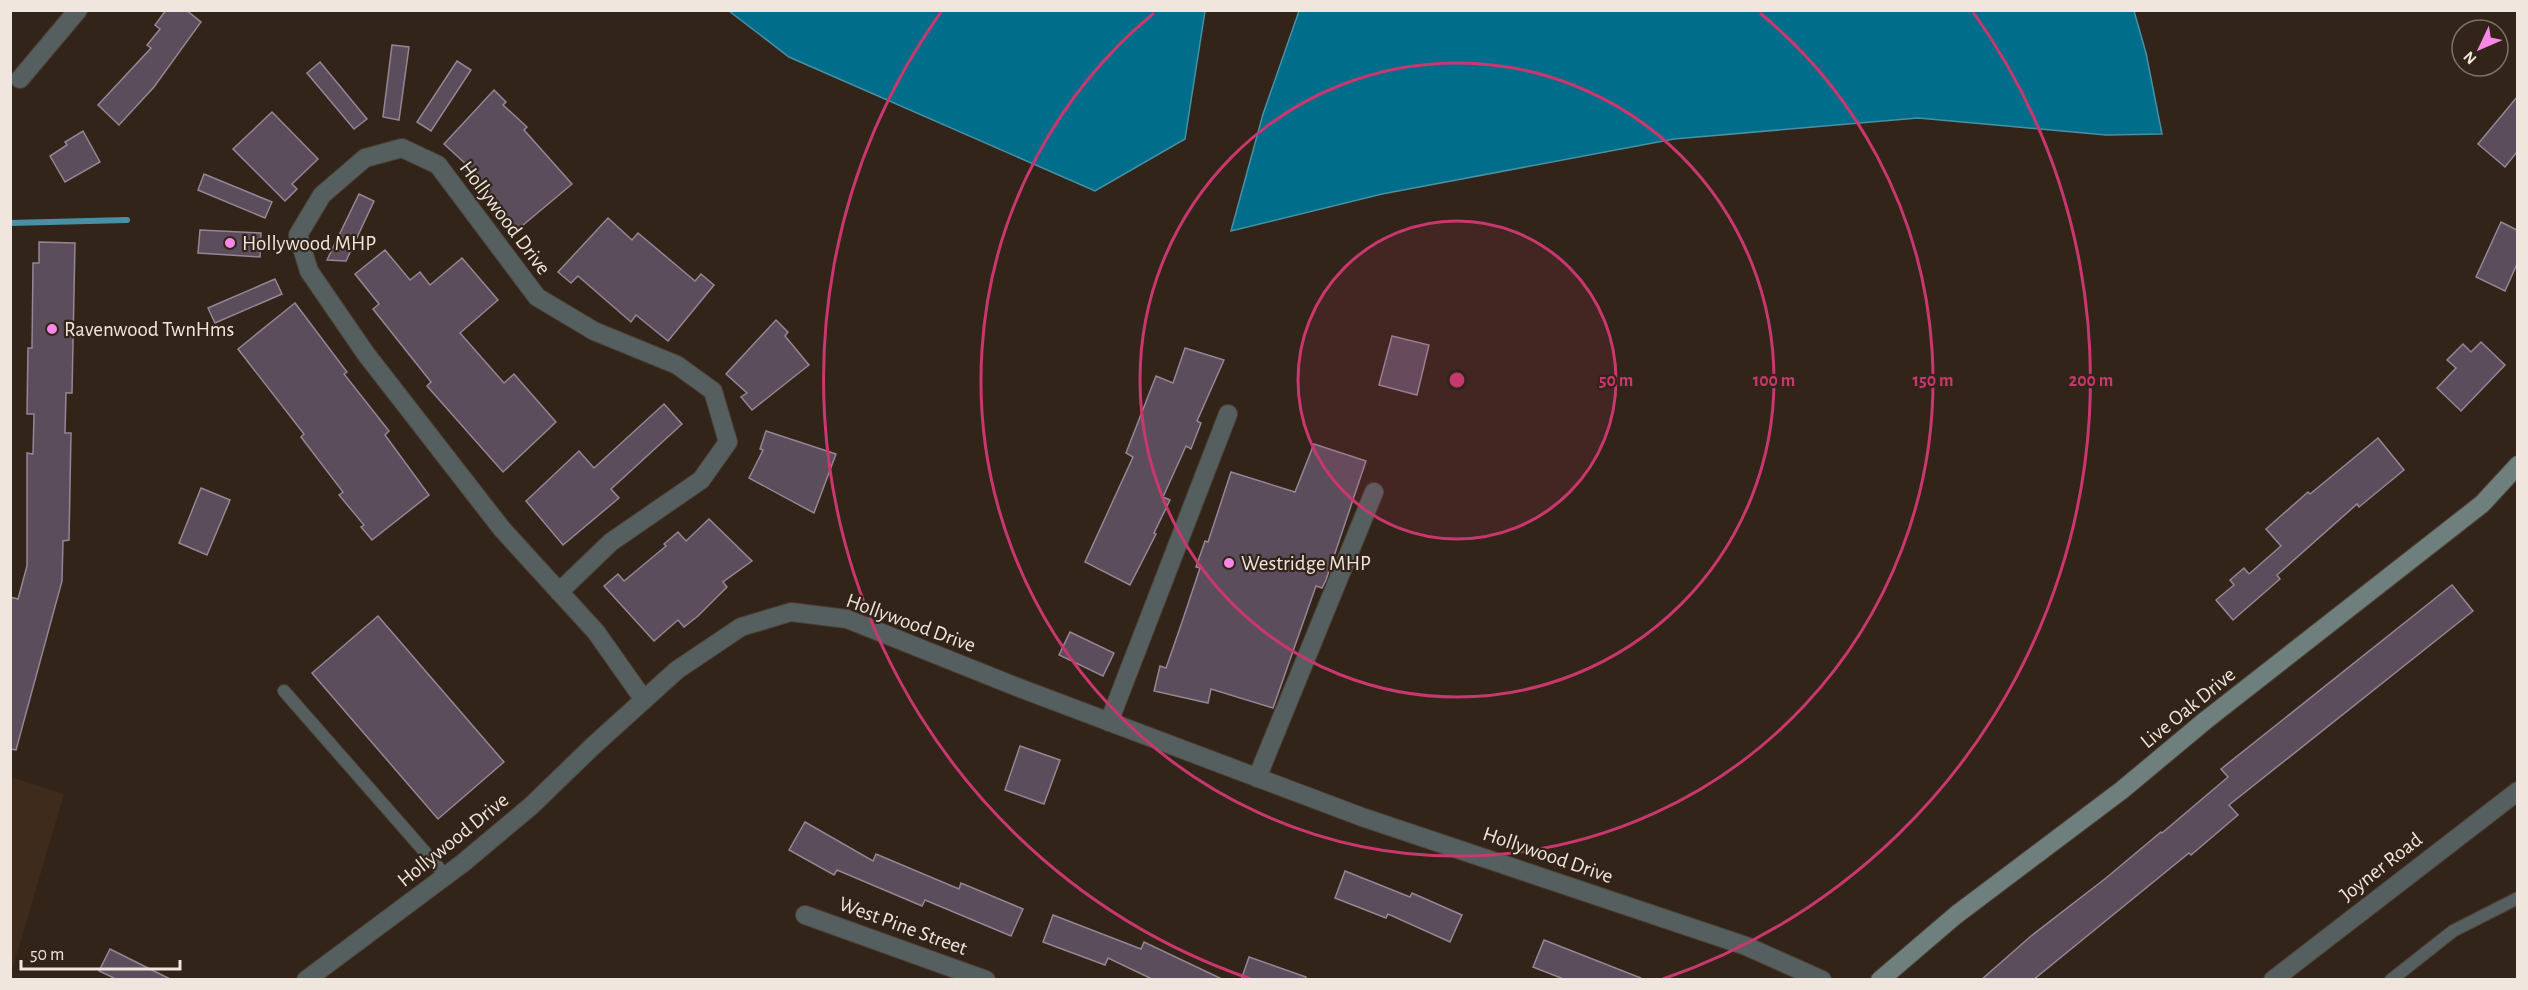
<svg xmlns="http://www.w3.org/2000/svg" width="2528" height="990" font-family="'Alegreya Sans',sans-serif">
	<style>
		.built { fill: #3e2b1b }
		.water { fill: #006d8b; stroke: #4891a4; stroke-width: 1.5 }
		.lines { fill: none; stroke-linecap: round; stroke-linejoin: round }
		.stream { stroke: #4891a4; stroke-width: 6 }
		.building { fill: #5c4d5c; stroke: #958595; stroke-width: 1.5 }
		.lane-casing { stroke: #4d3f34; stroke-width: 14 }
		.street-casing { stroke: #4d3f34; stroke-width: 20 }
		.secondary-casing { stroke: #4d3f34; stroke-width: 20 }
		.lane { stroke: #555f5f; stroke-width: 12 }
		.street { stroke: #555f5f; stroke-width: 18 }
		.secondary { stroke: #6e7f7e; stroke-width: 18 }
		.ring { fill: none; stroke: #c9376f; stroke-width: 3 }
		.poi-dot { fill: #f987e8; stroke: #322418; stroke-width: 2 }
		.labels { text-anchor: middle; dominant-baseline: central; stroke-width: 4.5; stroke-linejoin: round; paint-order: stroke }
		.street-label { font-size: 21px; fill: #f0e6de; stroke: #322418 }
		.poi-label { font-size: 21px; fill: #f0e6de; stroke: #322418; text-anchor: start }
		.centre { fill: #c9376f; stroke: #322418; stroke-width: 3 }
		.ring-label { font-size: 18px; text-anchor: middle; font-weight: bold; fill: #c9376f; stroke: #322418; stroke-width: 4.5; stroke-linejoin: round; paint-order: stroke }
	</style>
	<rect width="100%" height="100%" fill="#322418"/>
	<!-- built -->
	<path class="built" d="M11 777 64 794 11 974 10 777Z"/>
	<!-- water -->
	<g class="water">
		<path d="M729 11H1205L1185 139 1095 191 789 57Z"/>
		<path d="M1299 11H2134L2146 53 2162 134 2106 135 1918 118 1674 139 1382 194 1231 231 1263 114Z"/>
	</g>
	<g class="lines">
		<!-- stream -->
		<path class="stream" d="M10 223 127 220"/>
	</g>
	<!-- building -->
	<g class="building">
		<path d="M166 10H186L201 22 154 87 119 125 98 105 151 48 147 45 160 29 155 25Z"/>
		<path d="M392 45 409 47 399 120 383 117Z"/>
		<path d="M457 61 471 70 431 131 417 122Z"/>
		<path d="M320 62 367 119 354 129 307 73Z"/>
		<path d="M494 90 506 102 503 105 527 127 524 130 572 184 516 231 484 193 487 190 465 169 468 166 444 144Z"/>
		<path d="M2517 97V152L2505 167 2478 144Z"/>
		<path d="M272 112 318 159 292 184 297 189 285 201 233 149Z"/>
		<path d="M83 131 100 162 65 182 50 156 67 145 65 142Z"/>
		<path d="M204 174 272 202 265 218 198 190Z"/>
		<path d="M359 194 374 201 346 261 327 260Z"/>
		<path d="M608 218 632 240 638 233 695 281 701 274 714 285 668 341 636 315 631 322 578 276 571 283 558 272Z"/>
		<path d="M2501 222 2517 230V264L2505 291 2476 277Z"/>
		<path d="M200 230 261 233 260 257 198 253Z"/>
		<path d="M39 242 75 243 72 393H66L65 433H71L69 540 63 541 62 581 16 750 10 749V597L18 599 27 566V453L33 454 34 414H27L28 348H32L33 263H39Z"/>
		<path d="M385 250 410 280 420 272 430 285 462 258 498 300 460 333 504 383 514 374 556 422 503 472 427 386 431 382 373 309 379 304 355 274Z"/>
		<path d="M275 279 282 294 215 323 208 308Z"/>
		<path d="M295 303 347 372 344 374 389 431 385 435 429 495 372 540 361 527 364 525 339 495 343 492 301 437 304 434 238 349Z"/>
		<path d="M776 320 788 332 785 336 809 365 752 410 741 397 747 393 726 374Z"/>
		<path d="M1392 336 1429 345 1417 395 1379 385Z"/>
		<path d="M2481 342 2505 365 2461 411 2437 388 2456 368 2447 360 2463 344 2471 352Z"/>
		<path d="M1185 348 1224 360 1197 421 1201 423 1191 449 1186 446 1163 497 1170 500 1154 533 1156 534 1130 585 1085 562 1133 457 1126 453 1156 376 1173 383Z"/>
		<path d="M664 404 682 424 611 489 619 498 563 545 526 501 579 451 594 468Z"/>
		<path d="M766 431 836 454 814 513 749 478 763 450 760 449Z"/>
		<path d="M2378 438 2404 470 2359 507 2357 504 2277 575 2280 579 2233 620 2216 600 2234 585 2230 580 2244 568 2249 574 2281 546 2266 529 2308 492 2310 494Z"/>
		<path d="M1314 444 1366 461 1326 580 1322 588 1316 586 1273 708 1211 689 1208 703 1154 691 1160 666 1166 668 1182 622 1200 568 1196 567 1205 541 1208 542 1231 472 1295 492Z"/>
		<path d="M201 488 230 500 207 555 179 543Z"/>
		<path d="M709 519 752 561 723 582 727 587 698 616 684 627 678 620 654 641 604 586 618 574 624 581 666 546 664 544 678 532 686 541Z"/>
		<path d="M2452 585 2473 611 2229 805 2238 815 2191 855 2189 853 2033 980H1981L2031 936 2106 878 2161 832 2162 833 2228 777 2221 769Z"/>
		<path d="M378 616 504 762 438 819 312 673Z"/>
		<path d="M1070 632 1114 653 1103 676 1059 655Z"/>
		<path d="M1020 746 1060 760 1044 804 1005 790Z"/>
		<path d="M805 822 873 861 876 854 959 889 961 883 1023 909 1011 936 925 900 922 906 837 870 834 875 789 850Z"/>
		<path d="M1345 871 1410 897 1412 893 1462 915 1450 942 1388 914 1386 918 1335 898Z"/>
		<path d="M1053 915 1141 949 1144 942 1224 980H1154L1108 958 1105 965 1043 942Z"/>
		<path d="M1544 940 1641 978V980H1566L1533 967Z"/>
		<path d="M110 949 172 980H118L99 971Z"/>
		<path d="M1249 957 1306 977V980H1241Z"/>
	</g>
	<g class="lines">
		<defs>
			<g id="lane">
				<path d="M284 691 446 876"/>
				<path d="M2391 980 2453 931 2518 898"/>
			</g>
			<g id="street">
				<path d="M20 79 78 10"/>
				<path d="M559 592 611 542 701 480 728 442 713 391 677 365 594 331 537 297 438 165 402 148 365 158 322 195 298 235 309 271 366 354 502 529 596 632 644 700"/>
				<path d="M1109 722 1228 414"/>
				<path d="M1257 778 1374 492"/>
				<path d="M805 915 986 980"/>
				<path d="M306 980 463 863 531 806 593 746 677 670 741 627 791 612 847 619 1017 687 1362 817 1746 946 1822 980"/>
				<path d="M2273 980 2518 791"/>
			</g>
			<path id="secondary" d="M1880 980 1956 915 2122 790 2206 720 2482 504 2518 465"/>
		</defs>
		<!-- lane casing -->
		<use href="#lane" class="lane-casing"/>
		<!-- street casing -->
		<use href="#street" class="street-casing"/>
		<!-- secondary casing -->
		<use href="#secondary" class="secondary-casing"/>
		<!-- lane -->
		<use href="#lane" class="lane"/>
		<!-- street -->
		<use href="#street" class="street"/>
		<!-- secondary -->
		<use href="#secondary" class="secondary"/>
	</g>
	<!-- distance rings -->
	<circle cx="1457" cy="380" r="159" fill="#c9376f" fill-opacity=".12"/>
	<g class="ring">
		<circle cx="1457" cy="380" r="159"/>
		<circle cx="1457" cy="380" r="317"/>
		<path d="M1760 13A476 476 0 1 1 1154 13"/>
		<path d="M1251 979A634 634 0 0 1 941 12M1973 12A634 634 0 0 1 1663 979"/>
	</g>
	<!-- markers -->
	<g class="poi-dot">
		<circle cx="230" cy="243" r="6"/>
		<circle cx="52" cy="329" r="6"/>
		<circle cx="1229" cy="563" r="6"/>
	</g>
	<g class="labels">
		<!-- street labels -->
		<g class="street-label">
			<text transform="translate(505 218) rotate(53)">Hollywood Drive</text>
			<text transform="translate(911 623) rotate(20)">Hollywood Drive</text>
			<text transform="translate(2188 708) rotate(-39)">Live Oak Drive</text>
			<text transform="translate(453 840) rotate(-39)">Hollywood Drive</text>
			<text transform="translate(1548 855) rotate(19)">Hollywood Drive</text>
			<text transform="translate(2381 867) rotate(-38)">Joyner Road</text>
			<text transform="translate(903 926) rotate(20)">West Pine Street</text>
		</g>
		<!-- poi labels -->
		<g class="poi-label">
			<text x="242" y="243">Hollywood MHP</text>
			<text x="64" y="329">Ravenwood TwnHms</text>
			<text x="1241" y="563">Westridge MHP</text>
		</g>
	</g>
	<circle cx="1457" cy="380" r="9" class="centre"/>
	<g class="ring-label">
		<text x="1616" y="386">50 m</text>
		<text x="1774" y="386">100 m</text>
		<text x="1933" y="386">150 m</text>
		<text x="2091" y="386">200 m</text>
	</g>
	<!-- border -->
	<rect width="2528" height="990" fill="none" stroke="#f0e6de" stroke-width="24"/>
	<!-- north arrow -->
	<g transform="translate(2480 48) rotate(226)"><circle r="28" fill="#322418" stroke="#7e7267" stroke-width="1.5"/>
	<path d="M0-4.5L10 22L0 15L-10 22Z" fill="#f987e8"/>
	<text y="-9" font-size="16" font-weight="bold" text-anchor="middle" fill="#f0e6de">N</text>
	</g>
	<!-- scale -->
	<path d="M21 960v9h159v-9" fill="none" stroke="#f0e6de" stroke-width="3"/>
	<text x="30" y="960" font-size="18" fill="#f0e6de" stroke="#322418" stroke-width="4.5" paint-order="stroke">50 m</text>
</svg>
